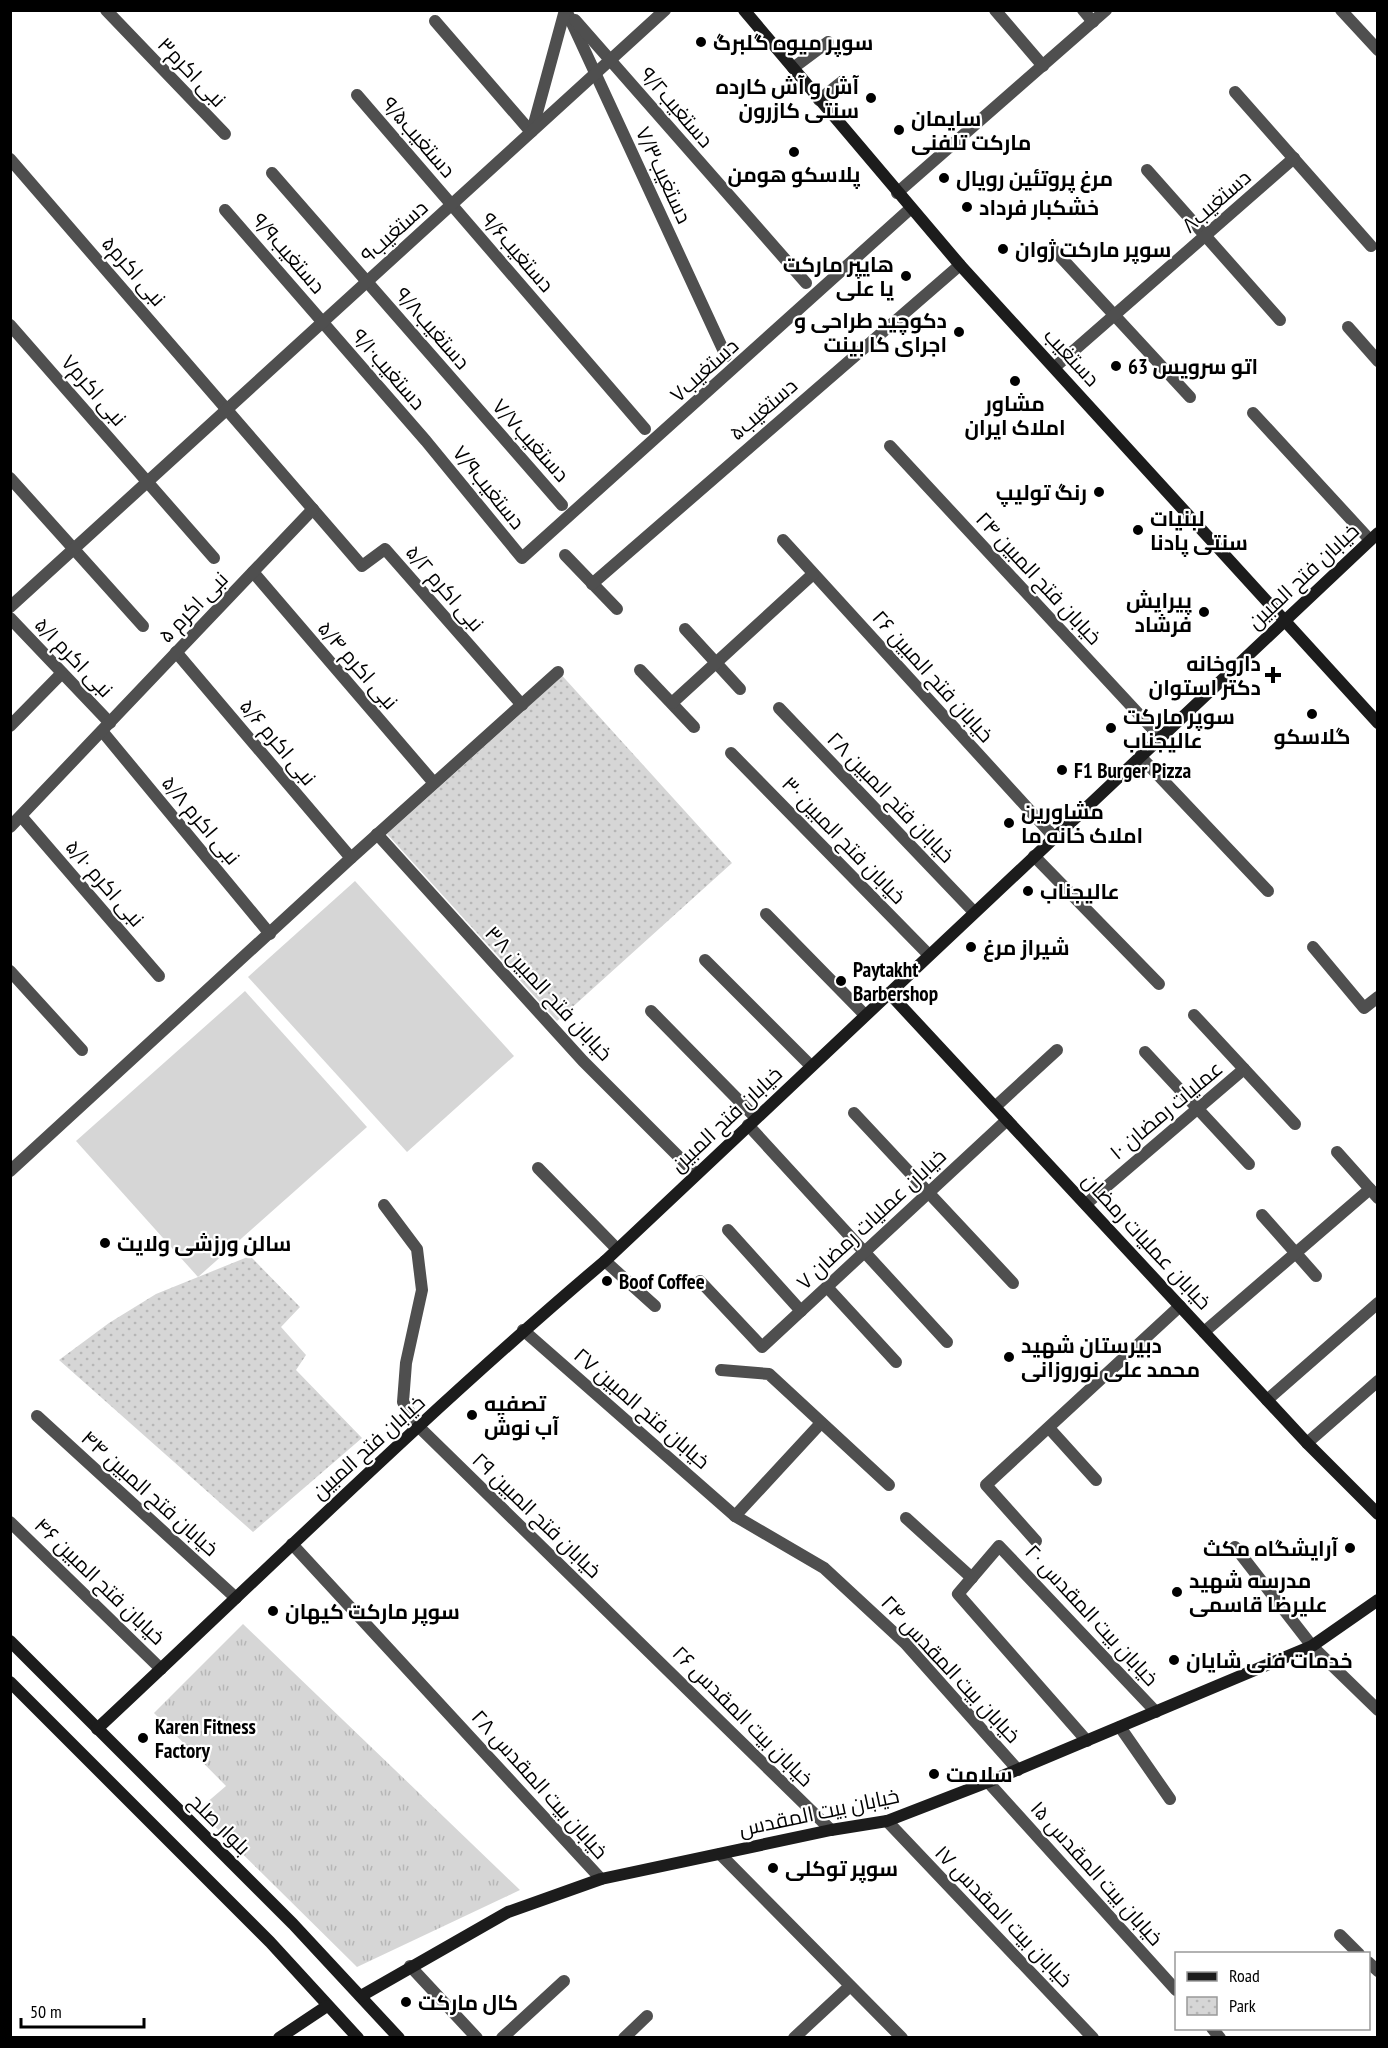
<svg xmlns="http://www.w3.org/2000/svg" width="1388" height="2048" font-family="'PT Sans Narrow',Cairo,sans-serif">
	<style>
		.grass { fill: url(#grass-tufts) }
		.park { fill: url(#park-dots) }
		.pitch { fill: #d6d6d6 }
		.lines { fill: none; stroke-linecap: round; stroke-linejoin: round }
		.street { stroke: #4f4f4f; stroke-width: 12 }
		.secondary { stroke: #1c1c1c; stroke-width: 12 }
		.poi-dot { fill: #000; stroke: #fff; stroke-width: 2 }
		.labels { text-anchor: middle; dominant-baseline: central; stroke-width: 4.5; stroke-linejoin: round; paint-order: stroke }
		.poi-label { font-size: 21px; font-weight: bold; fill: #000; stroke: #fff; text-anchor: start }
		.street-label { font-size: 21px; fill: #000; stroke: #fff }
	</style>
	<defs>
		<pattern id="grass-tufts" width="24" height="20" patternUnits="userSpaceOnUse" patternTransform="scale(1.5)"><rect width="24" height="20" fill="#d6d6d6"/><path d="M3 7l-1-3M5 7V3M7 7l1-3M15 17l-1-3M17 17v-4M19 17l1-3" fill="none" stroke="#b6b6b6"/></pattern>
		<pattern id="park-dots" width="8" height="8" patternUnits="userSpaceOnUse" patternTransform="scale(1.5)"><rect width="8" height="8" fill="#d6d6d6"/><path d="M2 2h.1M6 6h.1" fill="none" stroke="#b6b6b6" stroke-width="1.8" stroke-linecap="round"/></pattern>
	</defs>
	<rect width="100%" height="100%" fill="#fff"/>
	<!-- grass -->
	<path class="grass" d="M243 1624 520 1890 357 1967 198 1810 226 1786 154 1713Z"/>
	<!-- park -->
	<g class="park">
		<path d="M557 670 732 863 557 1021 387 834 526 709Z"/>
		<path d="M250 1256 300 1307 281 1327 306 1355 296 1370 362 1438 253 1532 59 1360 109 1323 156 1294Z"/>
	</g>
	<!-- pitch -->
	<g class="pitch">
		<path d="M355 881 514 1056 407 1152 248 977Z"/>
		<path d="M245 991 367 1127 198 1277 76 1141Z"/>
	</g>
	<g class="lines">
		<!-- street -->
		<g class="street">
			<path d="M106 10 225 134"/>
			<path d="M566 10 726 356"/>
			<path d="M995 10 1043 66"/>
			<path d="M1083 10 1093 22"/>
			<path d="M1341 10 1378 50"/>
			<path d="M575 20 806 283"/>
			<path d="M435 21 531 132"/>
			<path d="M793 68 828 42"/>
			<path d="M1235 92 1371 246"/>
			<path d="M357 95 645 429"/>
			<path d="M819 100 843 81"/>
			<path d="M532 131 565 10"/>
			<path d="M10 159 362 566 385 549 522 705"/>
			<path d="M1147 170 1280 320"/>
			<path d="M272 173 562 505"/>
			<path d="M897 193 1106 10"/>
			<path d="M225 210 426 441 522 558 910 209"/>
			<path d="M1055 251 1190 397"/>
			<path d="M10 325 214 558"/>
			<path d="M1348 327 1378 361"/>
			<path d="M1055 367 1294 158"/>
			<path d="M1253 413 1370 540"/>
			<path d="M890 446 1160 737"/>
			<path d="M10 478 143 626"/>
			<path d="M783 540 1054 837"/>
			<path d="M565 555 617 609"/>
			<path d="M253 572 434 783"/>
			<path d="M592 584 960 265"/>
			<path d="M10 607 665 10"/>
			<path d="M10 618 110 723"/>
			<path d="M685 629 740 689"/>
			<path d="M176 652 351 858"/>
			<path d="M640 670 694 727"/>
			<path d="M672 703 813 574"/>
			<path d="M779 708 974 912"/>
			<path d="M10 726 62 673"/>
			<path d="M102 731 270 934"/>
			<path d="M731 753 929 955"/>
			<path d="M1140 756 1268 891"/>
			<path d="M21 816 159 976"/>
			<path d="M10 827 313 509"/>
			<path d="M377 834 583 1061 696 1174"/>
			<path d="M1034 856 1159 984"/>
			<path d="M766 914 865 1015"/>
			<path d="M1313 947 1364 1008 1378 997"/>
			<path d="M705 960 811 1066"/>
			<path d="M10 971 82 1050"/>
			<path d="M651 1011 756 1118"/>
			<path d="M1194 1015 1295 1124"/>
			<path d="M1145 1052 1249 1164"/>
			<path d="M995 1107 1057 1050"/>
			<path d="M854 1113 1013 1283"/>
			<path d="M748 1125 947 1342"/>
			<path d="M1337 1152 1378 1198"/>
			<path d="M538 1168 617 1249"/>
			<path d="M10 1171 351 858 558 672"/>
			<path d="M1086 1204 1244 1069"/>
			<path d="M384 1205 417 1249 422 1290 406 1363 403 1402 419 1427 831 1830"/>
			<path d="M1262 1215 1316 1276"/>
			<path d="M728 1230 801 1311"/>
			<path d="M605 1261 655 1306"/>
			<path d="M700 1281 762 1347 1007 1120"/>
			<path d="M827 1287 896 1362"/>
			<path d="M523 1330 735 1516 824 1568 905 1643 1018 1770"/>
			<path d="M1204 1332 1370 1189"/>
			<path d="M721 1370 769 1374 889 1485"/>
			<path d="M1267 1400 1378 1303"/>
			<path d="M37 1416 236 1598"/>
			<path d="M1049 1428 1096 1480"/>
			<path d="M1307 1443 1378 1381"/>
			<path d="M735 1516 821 1423"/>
			<path d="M906 1518 972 1578"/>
			<path d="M10 1522 161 1669"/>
			<path d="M1036 1541 986 1485 1180 1306"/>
			<path d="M292 1544 601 1879"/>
			<path d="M1235 1547 1312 1646 1378 1710"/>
			<path d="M1120 1727 1170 1799"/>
			<path d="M1087 1741 958 1594 999 1546 1156 1712"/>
			<path d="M988 1782 1176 1990"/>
			<path d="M887 1821 1093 2038"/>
			<path d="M720 1854 902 2038"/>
			<path d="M1340 1935 1359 1954"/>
			<path d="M1368 1962 1378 1971"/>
			<path d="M410 1966 477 2038"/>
			<path d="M1212 2028 1220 2038"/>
			<path d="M502 2038 564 1981"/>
			<path d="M624 2038 647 2016"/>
			<path d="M794 2038 850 1986"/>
		</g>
		<!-- secondary -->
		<g class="secondary">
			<path d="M744 10 960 265 1378 723"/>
			<path d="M889 993 1307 1443 1378 1514"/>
			<path d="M10 1641 293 1924 399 2038"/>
			<path d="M10 1682 270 1942 358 2038"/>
			<path d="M97 1729C265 1572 429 1410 605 1261L1378 533"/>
			<path d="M361 1996 508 1912 601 1879 831 1830 887 1821 988 1782 1312 1646 1378 1600"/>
			<path d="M279 2038 327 2006"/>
		</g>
	</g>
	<!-- markers -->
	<g class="poi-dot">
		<circle cx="701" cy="42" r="6"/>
		<circle cx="871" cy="98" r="6"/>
		<circle cx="899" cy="130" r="6"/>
		<circle cx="794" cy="152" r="6"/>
		<circle cx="944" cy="178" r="6"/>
		<circle cx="967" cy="207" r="6"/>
		<circle cx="1003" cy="249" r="6"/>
		<circle cx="906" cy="276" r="6"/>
		<circle cx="959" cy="332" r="6"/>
		<circle cx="1116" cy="366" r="6"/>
		<circle cx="1015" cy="381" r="6"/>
		<circle cx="1099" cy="492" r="6"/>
		<circle cx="1138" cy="530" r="6"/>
		<circle cx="1204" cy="612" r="6"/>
		<path d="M1270 666h6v6h6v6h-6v6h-6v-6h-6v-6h6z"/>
		<circle cx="1312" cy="714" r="6"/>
		<circle cx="1111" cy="728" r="6"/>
		<circle cx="1062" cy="770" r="6"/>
		<circle cx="1009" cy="823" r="6"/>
		<circle cx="1028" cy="891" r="6"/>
		<circle cx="971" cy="947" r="6"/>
		<circle cx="841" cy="981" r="6"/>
		<circle cx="105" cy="1243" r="6"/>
		<circle cx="607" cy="1281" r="6"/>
		<circle cx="1009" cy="1357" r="6"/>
		<circle cx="472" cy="1415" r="6"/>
		<circle cx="1350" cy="1548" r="6"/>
		<circle cx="1177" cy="1592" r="6"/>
		<circle cx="273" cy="1611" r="6"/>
		<circle cx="1174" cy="1660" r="6"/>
		<circle cx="143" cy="1738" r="6"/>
		<circle cx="934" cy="1774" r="6"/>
		<circle cx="773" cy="1868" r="6"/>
		<circle cx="406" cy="2002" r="6"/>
	</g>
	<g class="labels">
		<!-- poi labels -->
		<g class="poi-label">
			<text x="713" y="42">سوپر میوه گلبرگ</text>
			<text x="859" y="86" text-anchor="end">آش و آش کارده<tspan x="859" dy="24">سنتی کازرون</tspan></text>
			<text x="911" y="118">سایمان<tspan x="911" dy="24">مارکت تلفنی</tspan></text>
			<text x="794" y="174" text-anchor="middle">پلاسکو هومن</text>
			<text x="956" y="178">مرغ پروتئین رویال</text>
			<text x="979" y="207">خشکبار فرداد</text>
			<text x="1015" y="249">سوپر مارکت ژوان</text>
			<text x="894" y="264" text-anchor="end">هایپر مارکت<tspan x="894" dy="24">یا علی</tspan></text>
			<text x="947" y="320" text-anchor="end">دکوچید طراحی و<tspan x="947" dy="24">اجرای کا بینت</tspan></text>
			<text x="1128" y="366">اتو سرویس 63</text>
			<text x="1015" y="403" text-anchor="middle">مشاور<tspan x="1015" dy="24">املاک ایران</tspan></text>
			<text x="1087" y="492" text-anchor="end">رنگ تولیپ</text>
			<text x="1150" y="518">لبنیات<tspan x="1150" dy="24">سنتی پادنا</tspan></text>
			<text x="1192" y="600" text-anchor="end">پیرایش<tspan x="1192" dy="24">فرشاد</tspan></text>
			<text x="1261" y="663" text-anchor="end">داروخانه<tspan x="1261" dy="24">دکتر استوان</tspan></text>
			<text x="1123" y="716">سوپر مارکت<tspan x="1123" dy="24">عالیجناب</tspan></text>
			<text x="1312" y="736" text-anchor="middle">گلاسکو</text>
			<text x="1074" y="770">F1 Burger Pizza</text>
			<text x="1021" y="811">مشاورین<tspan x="1021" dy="24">املاک خانه ما</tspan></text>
			<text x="1040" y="891">عالیجناب</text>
			<text x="983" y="947">شیراز مرغ</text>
			<text x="853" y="969">Paytakht<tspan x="853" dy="24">Barbershop</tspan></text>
			<text x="117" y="1243">سالن ورزشی ولایت</text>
			<text x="619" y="1281">Boof Coffee</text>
			<text x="1021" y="1345">دبیرستان شهید<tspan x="1021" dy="24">محمد علی نوروزانی</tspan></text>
			<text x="484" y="1403">تصفیه<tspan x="484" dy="24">آب نوش</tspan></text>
			<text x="1338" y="1548" text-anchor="end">آرایشگاه مکث</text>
			<text x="1189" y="1580">مدرسه شهید<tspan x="1189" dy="24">علیرضا قاسمی</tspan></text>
			<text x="285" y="1611">سوپر مارکت کیهان</text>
			<text x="1186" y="1660">خدمات فنی شایان</text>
			<text x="155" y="1726">Karen Fitness<tspan x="155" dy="24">Factory</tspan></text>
			<text x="946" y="1774">سلامت</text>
			<text x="785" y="1868">سوپر توکلی</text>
			<text x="418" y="2002">کال مارکت</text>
		</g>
		<!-- street labels -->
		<g class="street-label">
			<text transform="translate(192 72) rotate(46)">نبی اکرم۳</text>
			<text transform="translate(677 107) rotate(49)">دستغیب۹/۲</text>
			<text transform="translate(419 137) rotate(49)">۹/۵دستغیب</text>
			<text transform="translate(664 175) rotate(65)">دستغیب۷/۳</text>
			<text transform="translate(1216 201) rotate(-41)">دستغیب۸</text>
			<text transform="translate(394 231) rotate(-42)">دستغیب۹</text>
			<text transform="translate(518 252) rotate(49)">دستغیب۹/۶</text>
			<text transform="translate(289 253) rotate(49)">دستغیب۹/۹</text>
			<text transform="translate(134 271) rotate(49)">نبی اکرم۵</text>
			<text transform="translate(433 328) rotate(49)">دستغیب۹/۸</text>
			<text transform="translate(1072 357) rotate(47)">دستغیب</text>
			<text transform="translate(389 369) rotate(49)">دستغیب۹/۱۰</text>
			<text transform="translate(704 370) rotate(-42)">دستغیب۷</text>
			<text transform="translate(94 390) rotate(49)">نبی اکرم۷</text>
			<text transform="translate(763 409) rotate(-41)">دستغیب۵</text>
			<text transform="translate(531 440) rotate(48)">دستغیب۷/۷</text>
			<text transform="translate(489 487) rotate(51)">دستغیب۷/۹</text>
			<text transform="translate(1303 576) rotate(-43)">خیابان فتح المبین</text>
			<text transform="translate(1039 578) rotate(47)">خیابان فتح المبین ۲۴</text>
			<text transform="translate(445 588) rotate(49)">نبی اکرم ۵/۲</text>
			<text transform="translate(193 607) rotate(-46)">نبی اکرم ۵</text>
			<text transform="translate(74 657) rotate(46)">نبی اکرم ۵/۱</text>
			<text transform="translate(358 665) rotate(49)">نبی اکرم ۵/۴</text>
			<text transform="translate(933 676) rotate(48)">خیابان فتح المبین ۲۶</text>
			<text transform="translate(278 742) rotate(50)">نبی اکرم ۵/۶</text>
			<text transform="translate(891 797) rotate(46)">خیابان فتح المبین ۲۸</text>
			<text transform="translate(201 820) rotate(50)">نبی اکرم ۵/۸</text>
			<text transform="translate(844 840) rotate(46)">خیابان فتح المبین ۳۰</text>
			<text transform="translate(105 883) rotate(49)">نبی اکرم ۵/۱۰</text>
			<text transform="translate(549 993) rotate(47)">خیابان فتح المبین ۳۸</text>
			<text transform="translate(1166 1110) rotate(-40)">عملیات رمضان ۱۰</text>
			<text transform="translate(726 1119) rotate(-43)">خیابان فتح المبین</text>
			<text transform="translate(871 1219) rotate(-43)">خیابان عملیات رمضان ۷</text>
			<text transform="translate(1147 1241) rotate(47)">خیابان عملیات رمضان</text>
			<text transform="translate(642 1408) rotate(41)">خیابان فتح المبین ۲۷</text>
			<text transform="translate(368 1447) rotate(-42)">خیابان فتح المبین</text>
			<text transform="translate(150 1493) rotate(42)">خیابان فتح المبین ۴۴</text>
			<text transform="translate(537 1515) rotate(44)">خیابان فتح المبین ۲۹</text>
			<text transform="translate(100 1581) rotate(44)">خیابان فتح المبین ۴۶</text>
			<text transform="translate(1092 1615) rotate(47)">خیابان بیت المقدس ۲۰</text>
			<text transform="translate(951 1669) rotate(47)">خیابان بیت المقدس ۲۴</text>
			<text transform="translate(743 1716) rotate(45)">خیابان بیت المقدس ۲۶</text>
			<text transform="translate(540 1784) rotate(48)">خیابان بیت المقدس ۲۸</text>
			<text transform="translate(819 1812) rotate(-12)">خیابان بیت المقدس</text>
			<text transform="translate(220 1824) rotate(45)">بلوار صلح</text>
			<text transform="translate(1097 1873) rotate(48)">خیابان بیت المقدس ۱۵</text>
			<text transform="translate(1004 1916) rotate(46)">خیابان بیت المقدس ۱۷</text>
		</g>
	</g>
	<!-- border -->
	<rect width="1388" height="2048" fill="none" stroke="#000000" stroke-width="24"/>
	<!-- legend -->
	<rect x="1175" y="1952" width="195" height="78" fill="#ffffff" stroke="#999999" stroke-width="1.5"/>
	<rect x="1187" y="1972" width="30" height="9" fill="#1c1c1c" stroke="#999999" stroke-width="1.5"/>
	<text x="1229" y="1982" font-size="18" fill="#000000">Road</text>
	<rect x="1187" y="1997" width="30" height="18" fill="url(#park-dots)" stroke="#999999" stroke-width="1.5"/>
	<text x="1229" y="2012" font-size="18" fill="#000000">Park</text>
	<!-- scale -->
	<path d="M21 2018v9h123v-9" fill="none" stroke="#000000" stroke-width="3"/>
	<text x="30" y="2018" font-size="18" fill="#000000" stroke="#ffffff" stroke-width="4.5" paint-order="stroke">50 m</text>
</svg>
